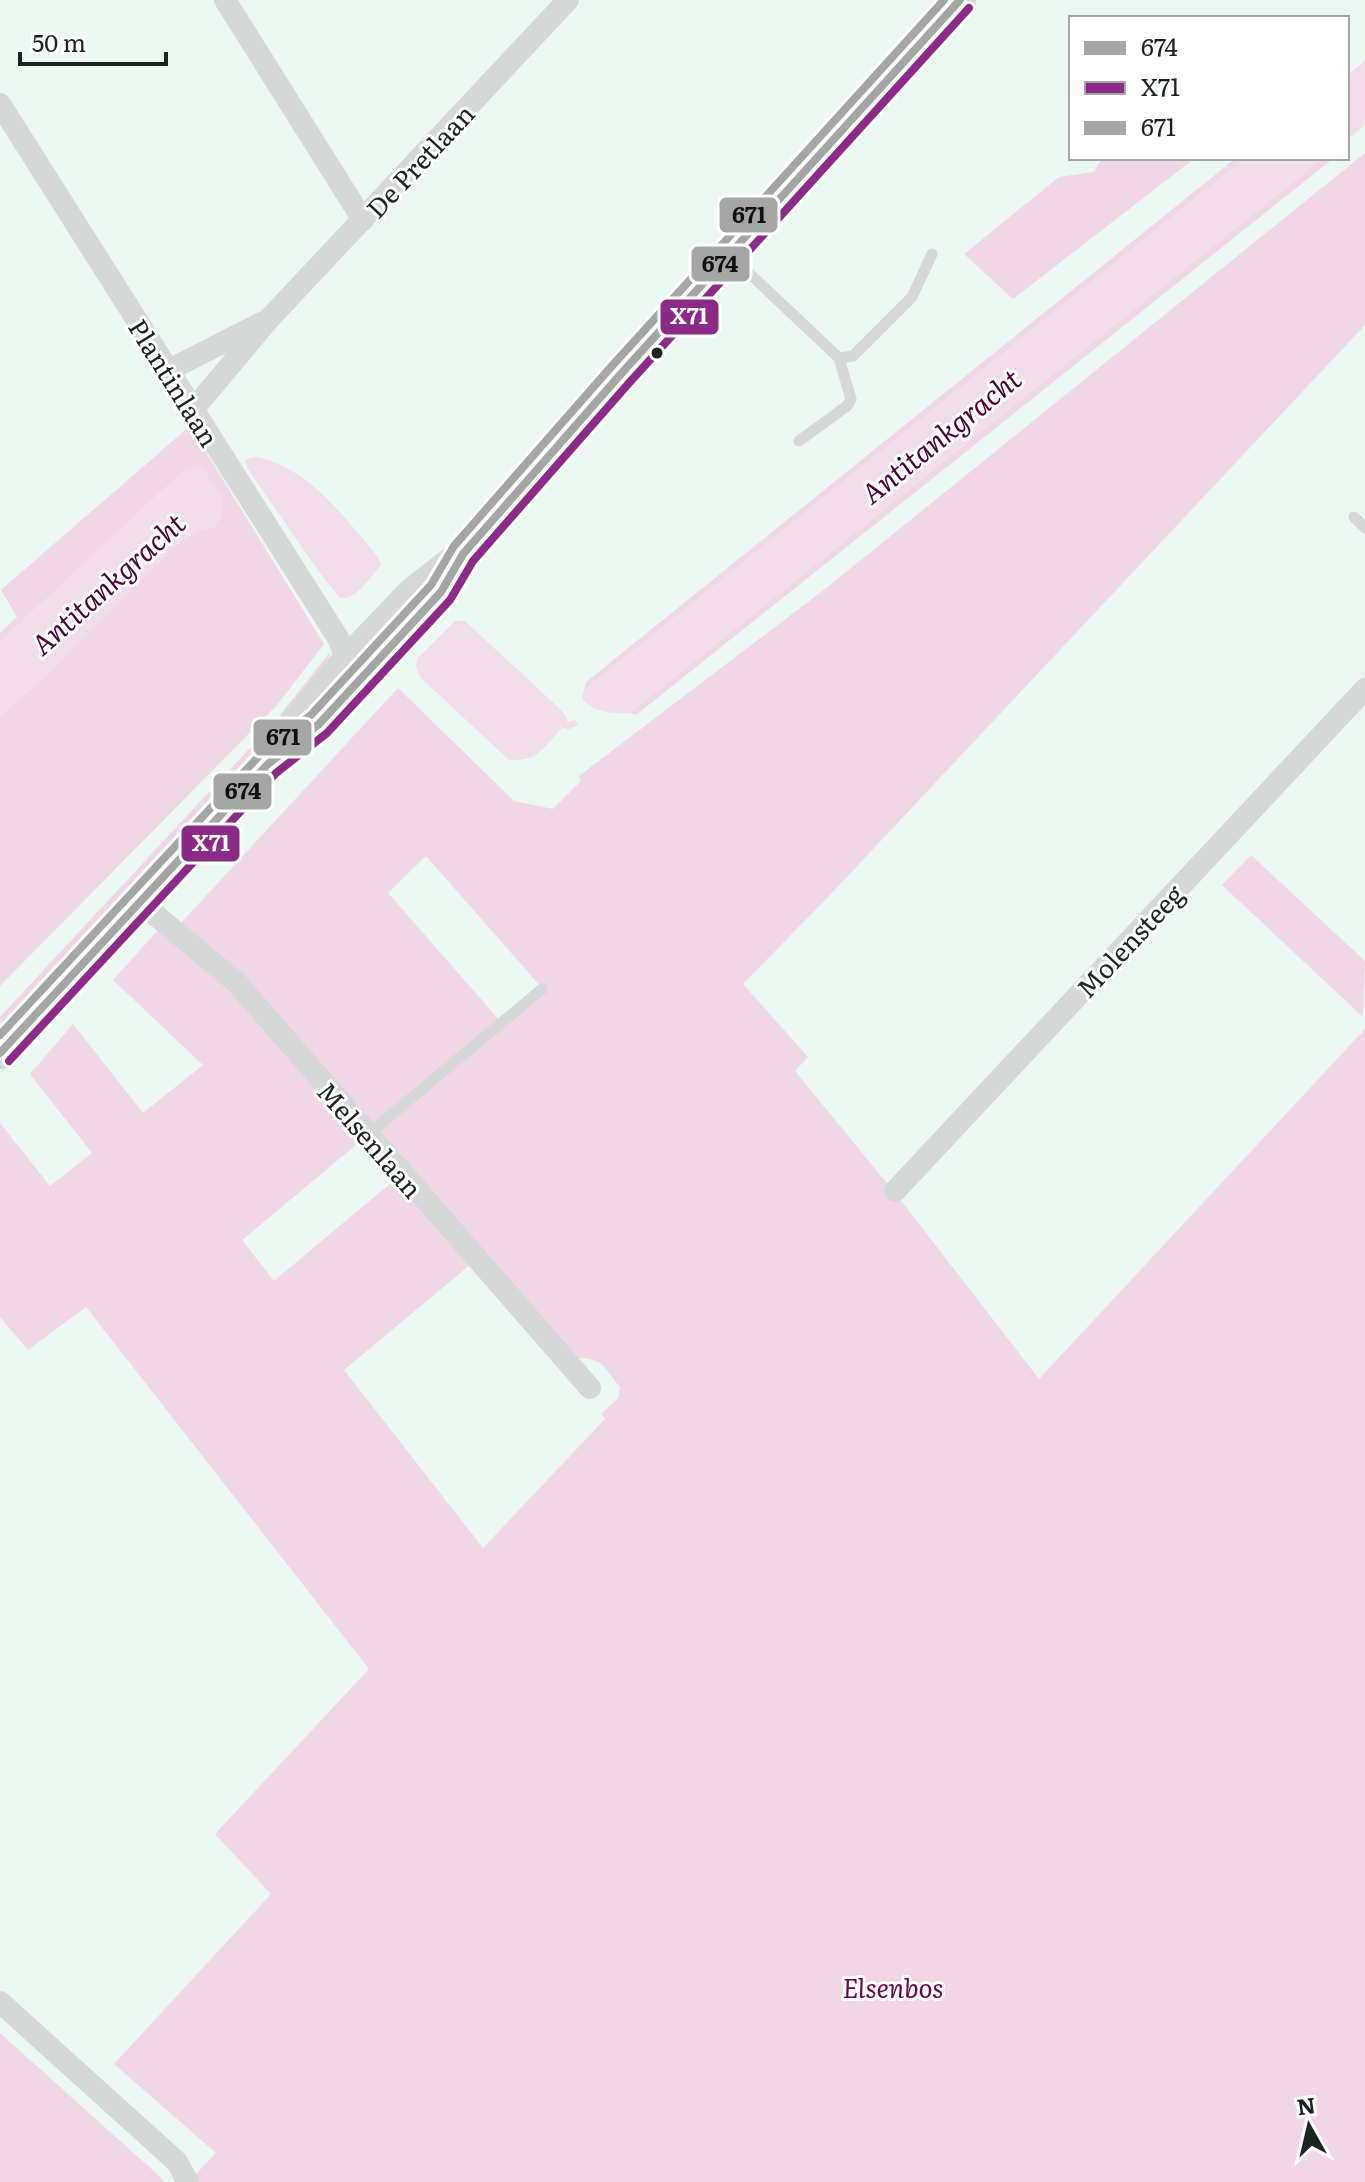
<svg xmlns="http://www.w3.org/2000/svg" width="1365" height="2182" font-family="Literata,serif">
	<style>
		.green { fill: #f0d6e6; fill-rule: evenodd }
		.water { fill: #f2ddea }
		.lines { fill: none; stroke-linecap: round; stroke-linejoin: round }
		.service { stroke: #d5d8d6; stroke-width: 11 }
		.minor { stroke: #d5d8d6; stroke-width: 22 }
		.secondary { stroke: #d5d8d6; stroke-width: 32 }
		.bus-1-casing { stroke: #fff; stroke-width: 14 }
		.bus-2-casing { stroke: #fff; stroke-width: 14 }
		.bus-3-casing { stroke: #fff; stroke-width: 14 }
		.bus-1 { stroke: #a4a7a6; stroke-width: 8 }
		.bus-2 { stroke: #8c2b87; stroke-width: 8 }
		.bus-3 { stroke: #a4a7a6; stroke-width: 8 }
		.bus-dot { fill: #1c2420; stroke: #fff; stroke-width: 3 }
		.labels { text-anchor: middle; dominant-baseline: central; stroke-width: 6; stroke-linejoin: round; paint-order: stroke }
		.street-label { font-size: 26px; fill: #1c2420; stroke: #fff }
		.park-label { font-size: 26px; font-style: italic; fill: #6a064f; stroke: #fff }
		.water-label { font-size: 28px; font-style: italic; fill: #4c0238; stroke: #fff }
		.line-badge { stroke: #fff; stroke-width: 3 }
		.badge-label { font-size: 22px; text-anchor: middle; font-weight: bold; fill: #fff }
		.pale-badge-label { font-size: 22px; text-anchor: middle; font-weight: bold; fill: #111 }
	</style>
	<rect width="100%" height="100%" fill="#ecf8f2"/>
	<!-- green -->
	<g class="green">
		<path d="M1365 153V325L829 896 743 984 808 1057 795 1071 899 1198 1039 1379 1365 1029V2182H197L195 2175 216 2153 114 2064 271 1894 215 1834 369 1669 86 1307 28 1350 0 1317V1123L50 1186 92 1153 30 1074 73 1024 143 1113 203 1065 113 980 160 928 223 978 363 1139 242 1240 274 1281 397 1178 471 1264 344 1370 483 1548 605 1419 601 1414 618 1398 620 1387C602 1365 604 1358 574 1358L179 925 398 688 514 801 553 809 581 781 579 776 825 589ZM426 856 542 988 501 1022 388 893Z"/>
		<path d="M1102 158H1195L1013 299 964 254 1059 177 1094 172Z"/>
		<path d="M1236 158H1254L584 690 586 682Z"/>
		<path d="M1316 158H1334L636 715 630 713 631 706Z"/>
		<path d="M190 426 324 644 277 705 0 986V633L17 617 1 590Z"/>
		<path d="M330 652 328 665 280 730 0 1034V1017L276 720Z"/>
		<path d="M1251 855 1365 961 1363 1017 1222 885Z"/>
		<path d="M0 2033 158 2175 165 2182H0Z"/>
	</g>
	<!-- water -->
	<g class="water">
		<path d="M1365 61V125L1347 140V76Z"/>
		<path d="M1245 158H1324L630 713C612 714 594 712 582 699L584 690Z"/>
		<path d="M255 457C309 467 345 518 378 557L381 565C370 577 357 600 340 598L319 572 248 469 245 460Z"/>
		<path d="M201 465 223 498 221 518 214 527 197 533 175 546 40 682 0 717V641L179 474Z"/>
		<path d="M455 621H465L560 709 567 717V722L575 720 578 725 570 729 562 728C544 747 538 762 509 760L420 677 416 667 417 659Z"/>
	</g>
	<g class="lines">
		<!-- service -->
		<g class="service">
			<path d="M732 257 839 358 851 399 847 406 799 441"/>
			<path d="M839 358 853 356 912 297 932 254"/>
			<path d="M1354 517 1365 528"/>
			<path d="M367 1135 542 989"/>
		</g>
		<!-- minor -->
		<g class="minor">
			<path d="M225 0 363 220"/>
			<path d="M0 104 338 638 347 662 363 677"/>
			<path d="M169 370 261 323"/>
			<path d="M192 411 269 319 568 0"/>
			<path d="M141 903 236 982 590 1388"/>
			<path d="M895 1191 1365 689"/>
			<path d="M0 2002 177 2162 188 2182"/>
		</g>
		<!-- secondary -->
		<g class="secondary">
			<path d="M268 764 296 722 347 662 412 594 463 554 620 375 960 0"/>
			<path d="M0 1053 268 764 283 753"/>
		</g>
		<defs>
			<path id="bus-1" d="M0 1053 268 764 319 724 441 592 463 554 620 375 960 0"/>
			<path id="bus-2" d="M9 1061 276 773 327 733 450 600 473 561 629 383 969 8"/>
			<path id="bus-3" d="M0 1035 259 756 311 715 431 585 454 546 611 367 944 0"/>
		</defs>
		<!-- bus-1 casing -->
		<use href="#bus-1" class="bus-1-casing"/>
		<!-- bus-2 casing -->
		<use href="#bus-2" class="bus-2-casing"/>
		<!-- bus-3 casing -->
		<use href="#bus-3" class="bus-3-casing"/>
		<!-- bus-1 -->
		<use href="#bus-1" class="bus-1"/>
		<!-- bus-2 -->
		<use href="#bus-2" class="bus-2"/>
		<!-- bus-3 -->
		<use href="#bus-3" class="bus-3"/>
	</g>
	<!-- markers -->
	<circle class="bus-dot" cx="657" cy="353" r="7"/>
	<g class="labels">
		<!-- street labels -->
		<g class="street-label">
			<text transform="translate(419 160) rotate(-47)">De Pretlaan</text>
			<text transform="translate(175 382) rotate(58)">Plantinlaan</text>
			<text transform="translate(1129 940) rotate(-47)">Molensteeg</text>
			<text transform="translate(371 1139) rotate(49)">Melsenlaan</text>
		</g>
		<!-- park labels -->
		<g class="park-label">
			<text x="893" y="1986">Elsenbos</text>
		</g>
		<!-- water labels -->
		<g class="water-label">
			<text transform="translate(940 435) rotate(-39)">Antitankgracht</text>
			<text transform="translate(107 583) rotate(-42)">Antitankgracht</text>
		</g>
	</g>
	<g class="line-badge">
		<rect x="718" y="196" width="61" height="38" rx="8" fill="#a4a7a6"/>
		<rect x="690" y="245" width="61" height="38" rx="8" fill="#a4a7a6"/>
		<rect x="659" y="298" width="61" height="38" rx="8" fill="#8c2b87"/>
		<rect x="252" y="718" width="61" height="39" rx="8" fill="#a4a7a6"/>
		<rect x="212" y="772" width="61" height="39" rx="8" fill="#a4a7a6"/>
		<rect x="180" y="824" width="61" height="39" rx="8" fill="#8c2b87"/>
	</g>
	<g class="badge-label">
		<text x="689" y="324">X71</text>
		<text x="211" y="851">X71</text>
	</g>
	<g class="pale-badge-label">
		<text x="749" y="223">671</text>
		<text x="720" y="272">674</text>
		<text x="283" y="745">671</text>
		<text x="243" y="799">674</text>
	</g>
	<!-- legend -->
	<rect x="1069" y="16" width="280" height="144" fill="#ffffff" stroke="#a4a7a6" stroke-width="2"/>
	<rect x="1085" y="42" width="40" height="12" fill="#a4a7a6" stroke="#a4a7a6" stroke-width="2"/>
	<text x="1141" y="56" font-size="24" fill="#1c2420">674</text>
	<rect x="1085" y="82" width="40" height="12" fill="#8c2b87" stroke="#a4a7a6" stroke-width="2"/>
	<text x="1141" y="96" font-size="24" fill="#1c2420">X71</text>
	<rect x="1085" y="122" width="40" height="12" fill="#a4a7a6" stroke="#a4a7a6" stroke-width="2"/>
	<text x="1141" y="136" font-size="24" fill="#1c2420">671</text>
	<!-- north arrow -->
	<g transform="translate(1309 2126) rotate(352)" stroke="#ffffff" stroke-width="6" paint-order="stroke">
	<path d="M0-6L14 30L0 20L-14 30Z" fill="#1c2420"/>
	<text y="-12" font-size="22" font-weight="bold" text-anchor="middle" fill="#1c2420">N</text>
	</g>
	<!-- scale -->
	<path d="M20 52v12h146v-12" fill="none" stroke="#1c2420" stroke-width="4"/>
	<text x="32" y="52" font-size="24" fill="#1c2420" stroke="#ffffff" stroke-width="6" paint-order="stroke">50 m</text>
</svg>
